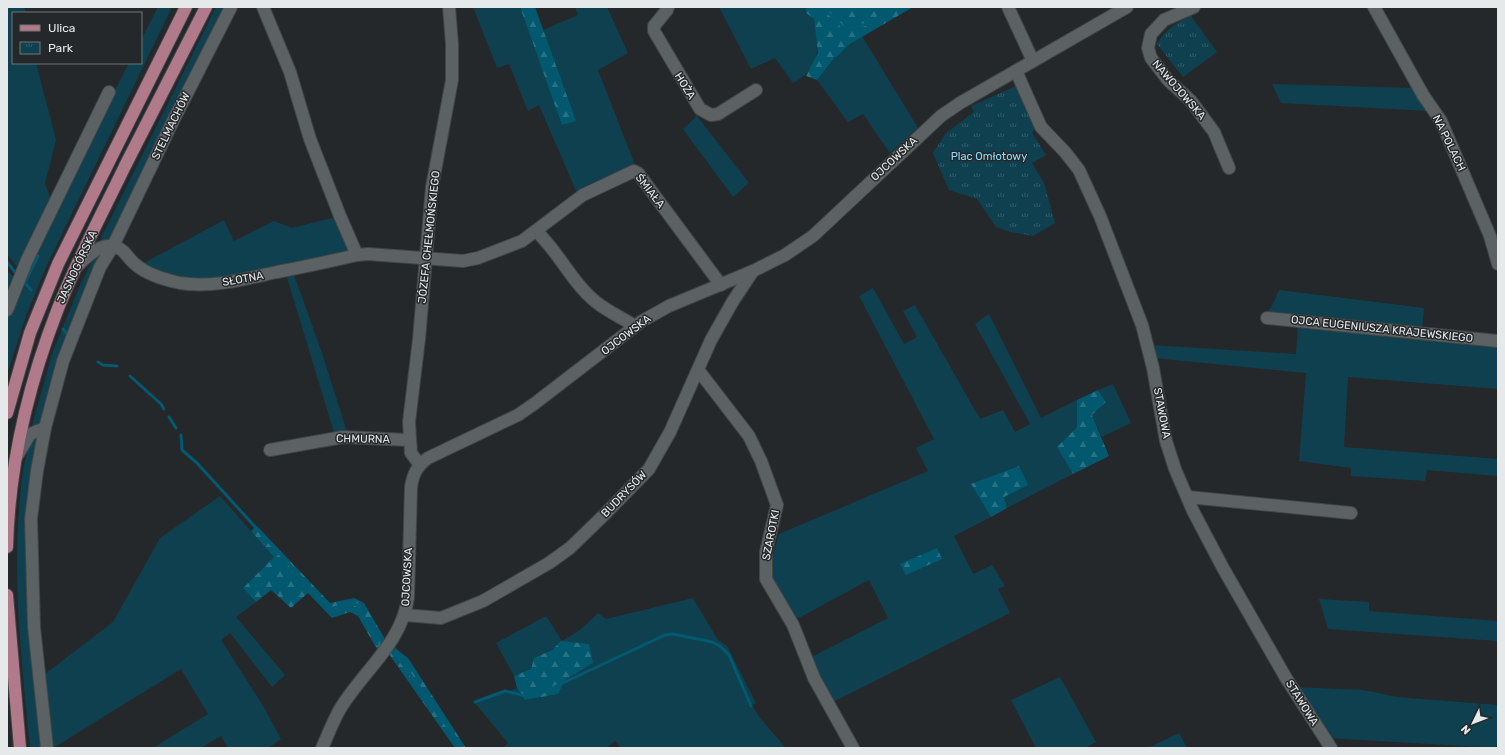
<svg xmlns="http://www.w3.org/2000/svg" width="1505" height="755" font-family="Rubik,sans-serif">
	<style>
		.grass { fill: #0f404f }
		.forest { fill: url(#forest-firs) }
		.park { fill: url(#park-tufts) }
		.lines { fill: none; stroke-linecap: round; stroke-linejoin: round }
		.stream { stroke: #03596f; stroke-width: 3 }
		.minor-casing { stroke: #414546; stroke-width: 14 }
		.major-casing { stroke: #414546; stroke-width: 14 }
		.minor { stroke: #5c6163; stroke-width: 12 }
		.major { stroke: #b17a8b; stroke-width: 12 }
		.labels { text-anchor: middle; dominant-baseline: central; stroke-width: 3; stroke-linejoin: round; paint-order: stroke }
		.street-label { font-size: 11px; fill: #e6e9ea; stroke: #24282a }
		.park-label { font-size: 11px; fill: #8ddcf9; stroke: #24282a }
	</style>
	<defs>
		<pattern id="forest-firs" width="22" height="20" patternUnits="userSpaceOnUse"><rect width="22" height="20" fill="#02596f"/><path d="M5 1l3.5 6h-7zM16 11l3.5 6h-7z" fill="#277184"/></pattern>
		<pattern id="park-tufts" width="24" height="20" patternUnits="userSpaceOnUse"><rect width="24" height="20" fill="#0f404f"/><path d="M3 7l-1-3M5 7V3M7 7l1-3M15 17l-1-3M17 17v-4M19 17l1-3" fill="none" stroke="#325c68"/></pattern>
	</defs>
	<rect width="100%" height="100%" fill="#24282a"/>
	<!-- grass -->
	<g class="grass">
		<path d="M7 7H24L26 13H13V63H36L56 140 45 183 50 198 17 267 7 254Z"/>
		<path d="M158 7H172L48 263 27 313 7 374V320L17 293 93 133 129 63H141V40Z"/>
		<path d="M216 7H225L111 238 103 242 101 241 102 236Z"/>
		<path d="M473 7H520L562 124 575 120 543 30 578 15 575 7H607L628 53 598 70 635 165 589 184 577 193 539 105 528 111 509 64 497 68Z"/>
		<path d="M719 7H806V13L814 19C818 48 823 66 793 83L775 58 751 69Z"/>
		<path d="M862 36 918 128 890 153 863 114 848 122 817 80C830 63 843 48 862 36Z"/>
		<path d="M1272 84 1414 88 1429 111 1281 103Z"/>
		<path d="M697 116 749 183 733 197 683 129Z"/>
		<path d="M336 217 350 247 348 253 218 278 195 280 173 276 142 264 224 220 234 241 274 221 292 228Z"/>
		<path d="M104 253 41 422 32 426 52 354 81 283 96 254Z"/>
		<path d="M7 271 14 277 7 299Z"/>
		<path d="M293 272 322 353 348 435 335 436 286 274Z"/>
		<path d="M873 288 904 344 917 337 903 311 915 305 980 419 1003 410 1015 432 1030 424 975 324 989 314 1041 418 1077 400V427L1057 447 1073 474 1007 508 1004 497 971 484 991 517 954 536 973 574 992 565 1005 586 998 589 1010 613 833 702 810 658 888 618 869 580 795 620 773 582 770 566 779 534 928 471 916 448 934 439 859 296Z"/>
		<path d="M1279 290 1424 308 1422 330 1498 337V389L1348 377 1344 447 1498 459V476L1427 470 1425 481 1351 476V468L1299 461 1306 373 1154 358 1151 345 1296 354 1298 325 1266 314 1272 306Z"/>
		<path d="M1113 384 1131 423 1102 437 1092 415 1106 402 1098 390Z"/>
		<path d="M35 437 38 438 34 463 43 748H30C22 665 12 582 20 499 22 479 23 454 35 437Z"/>
		<path d="M220 496 274 557 243 588 256 602 236 617 285 675 272 687 230 633 221 640 262 704 281 739 268 748H228L221 736 201 748H153L208 714 181 669 53 748 45 674 113 622 160 538Z"/>
		<path d="M693 598 718 640 727 646 756 703 752 705 760 718 786 748H621L615 741 606 748H503L508 743 475 703 517 688 525 700 558 694 565 680 593 663 562 641 552 650 534 658 531 669 514 676 496 643 546 616 562 641 580 630 598 613 606 619Z"/>
		<path d="M1319 599 1369 602V611L1498 621V641L1328 629Z"/>
		<path d="M1060 677 1096 742 1085 748H1036L1011 700Z"/>
		<path d="M1294 687 1364 690 1397 697 1498 705V748L1328 738Z"/>
		<path d="M1179 733 1187 748H1148Z"/>
	</g>
	<!-- forest -->
	<g class="forest">
		<path d="M520 7H535L576 121 562 125Z"/>
		<path d="M806 7H913L850 44 832 61 817 80 806 76 818 53 814 19 806 13Z"/>
		<path d="M1098 390 1106 402 1092 415 1109 456 1073 474 1057 447 1077 427V400Z"/>
		<path d="M1019 466 1028 485 1004 497 1007 508 991 517 971 484Z"/>
		<path d="M257 526 330 603 354 598 364 603 385 639 378 651 358 616 350 612 332 618 308 593 291 608 271 590 256 602 243 588 274 557 251 531Z"/>
		<path d="M937 548 942 559 906 575 900 564Z"/>
		<path d="M561 641 589 644 593 663 565 680 558 694 525 700 517 688 514 676 531 669 534 658 552 650Z"/>
		<path d="M395 648 408 658 466 748H455L389 654Z"/>
	</g>
	<!-- park -->
	<g class="park">
		<path d="M1191 16 1217 52 1183 77 1157 44C1166 29 1176 23 1191 16Z"/>
		<path d="M1016 86 1035 128 1032 133 1046 155 1032 163 1044 183 1055 223 1033 236 1011 232 996 227 977 199 949 190 933 153 946 133 974 112 971 106Z"/>
	</g>
	<g class="lines">
		<!-- stream -->
		<g class="stream">
			<path d="M822 7 845 29 864 25 897 7"/>
			<path d="M7 262 15 272"/>
			<path d="M24 282 31 290"/>
			<path d="M25 282 38 256"/>
			<path d="M63 329 67 334"/>
			<path d="M98 362 103 365 117 366"/>
			<path d="M130 376 161 404 164 409"/>
			<path d="M169 417 176 428"/>
			<path d="M181 435 182 450 197 463 330 609 352 603 359 606 377 644"/>
			<path d="M395 653 463 748"/>
			<path d="M475 702 505 691 530 697 535 696 665 635 673 634 712 642 720 646 729 655 751 706"/>
		</g>
		<defs>
			<g id="minor">
				<path d="M263 7 290 72 310 139 340 216 357 255"/>
				<path d="M668 7 667 10 654 26V31L700 109 711 115 718 114 756 90"/>
				<path d="M1008 7 1033 61"/>
				<path d="M1194 7 1164 20 1151 34 1148 48 1151 58 1168 80 1191 101 1214 132 1229 168"/>
				<path d="M1374 7 1423 95 1441 121 1490 236 1498 264"/>
				<path d="M1016 71 1041 127 1065 152 1079 170 1100 216 1142 325 1153 368 1166 441 1175 469 1193 511 1223 568 1286 678 1331 748"/>
				<path d="M536 231C559 252 572 283 596 302 607 311 622 318 635 326"/>
				<path d="M76 267C89 255 105 237 123 251 127 255 131 261 135 264 146 274 166 280 180 283 213 288 245 279 277 272 304 267 331 261 357 255L368 254 463 261 478 258 522 241 583 195 634 171 638 173 721 285"/>
				<path d="M7 310 27 260 109 92"/>
				<path d="M1267 318 1498 341"/>
				<path d="M699 371 749 436 761 461 777 505 766 552V579L793 625 814 678 853 748"/>
				<path d="M270 450 343 437 409 440"/>
				<path d="M17 456 30 434 45 428"/>
				<path d="M420 465 411 453 409 422 419 339 432 187 452 80V44L449 7"/>
				<path d="M1188 497 1351 513"/>
				<path d="M405 615 441 618 483 601 549 563 570 548 605 514 649 469 670 432 711 340 733 301 753 271"/>
				<path d="M47 748 34 627 31 519 37 471 45 428 63 361 100 267 113 246 174 119 231 7"/>
				<path d="M322 748C328 735 333 721 340 709 362 672 403 642 408 597L411 487C413 474 417 466 428 458L518 415 534 404 642 321 669 306 753 271 785 255 813 236 941 116 960 103 1127 7"/>
			</g>
			<g id="major">
				<path d="M7 413 30 333 58 264 186 7"/>
				<path d="M7 547C9 467 28 386 57 311 76 262 102 214 125 166 152 113 179 60 206 7"/>
				<path d="M7 595 20 748"/>
			</g>
		</defs>
		<!-- minor casing -->
		<use href="#minor" class="minor-casing"/>
		<!-- major casing -->
		<use href="#major" class="major-casing"/>
		<!-- minor -->
		<use href="#minor" class="minor"/>
		<!-- major -->
		<use href="#major" class="major"/>
	</g>
	<g class="labels">
		<!-- street labels -->
		<g class="street-label">
			<text transform="translate(685 86) rotate(58)">HOŻA</text>
			<text transform="translate(1179 90) rotate(49)">NAWOJOWSKA</text>
			<text transform="translate(171 126) rotate(-64)">STELMACHÓW</text>
			<text transform="translate(1449 143) rotate(64)">NA POLACH</text>
			<text transform="translate(894 159) rotate(-43)">OJCOWSKA</text>
			<text transform="translate(650 191) rotate(52)">ŚMIAŁA</text>
			<text transform="translate(429 237) rotate(-84)">JÓZEFA CHEŁMOŃSKIEGO</text>
			<text transform="translate(77 267) rotate(-65)">JASNOGÓRSKA</text>
			<text transform="translate(243 279) rotate(-10)">SŁOTNA</text>
			<text transform="translate(1382 329) rotate(6)">OJCA EUGENIUSZA KRAJEWSKIEGO</text>
			<text transform="translate(626 335) rotate(-37)">OJCOWSKA</text>
			<text transform="translate(1162 413) rotate(79)">STAWOWA</text>
			<text transform="translate(363 439) rotate(1)">CHMURNA</text>
			<text transform="translate(624 494) rotate(-46)">BUDRYSÓW</text>
			<text transform="translate(771 535) rotate(-79)">SZAROTKI</text>
			<text transform="translate(407 577) rotate(-87)">OJCOWSKA</text>
			<text transform="translate(1302 703) rotate(58)">STAWOWA</text>
		</g>
		<!-- park labels -->
		<g class="park-label">
			<text x="989" y="156">Plac Omłotowy</text>
		</g>
	</g>
	<!-- border -->
	<rect width="1505" height="755" fill="none" stroke="#e6e9ea" stroke-width="16"/>
	<!-- legend -->
	<rect x="12" y="12" width="130" height="52" fill="#24282a" stroke="#727577"/>
	<rect x="20" y="25" width="20" height="6" fill="#b17a8b" stroke="#727577"/>
	<text x="48" y="32" font-size="12" fill="#e6e9ea">Ulica</text>
	<rect x="20" y="42" width="20" height="12" fill="url(#park-tufts)" stroke="#727577"/>
	<text x="48" y="52" font-size="12" fill="#e6e9ea">Park</text>
	<!-- north arrow -->
	<g transform="translate(1473 723) rotate(227)" stroke="#24282a" stroke-width="3" paint-order="stroke">
	<path d="M0-3L7 15L0 10L-7 15Z" fill="#e6e9ea"/>
	<text y="-6" font-size="11" font-weight="bold" text-anchor="middle" fill="#e6e9ea">N</text>
	</g>
</svg>
